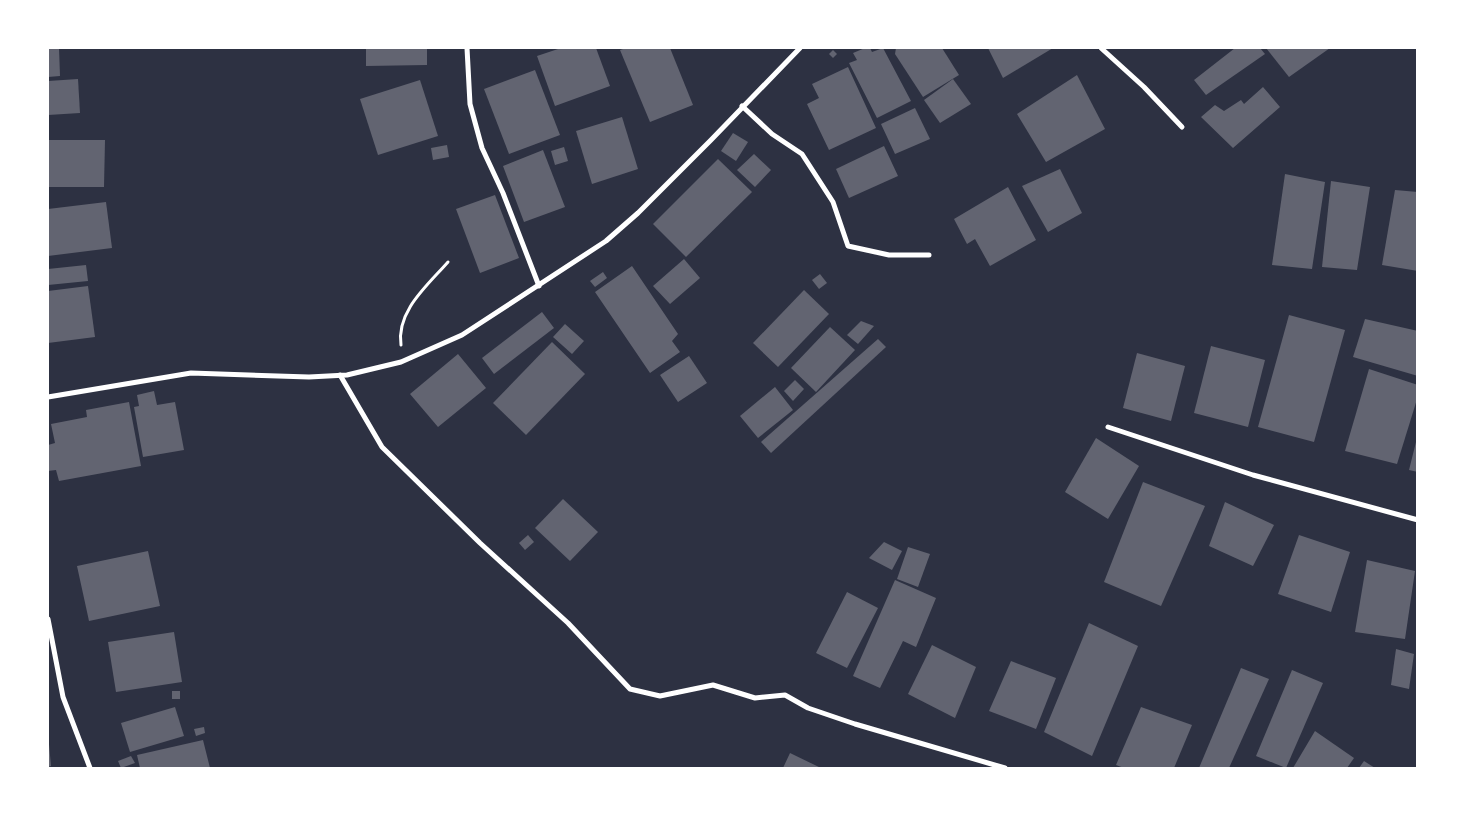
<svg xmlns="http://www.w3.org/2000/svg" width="1465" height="816" font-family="'Alegreya Sans',sans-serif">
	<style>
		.building { fill: #626471 }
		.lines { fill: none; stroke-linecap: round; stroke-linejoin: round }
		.path { stroke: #fff; stroke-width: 3 }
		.minor { stroke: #fff; stroke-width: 5 }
	</style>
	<rect width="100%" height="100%" fill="#2d3142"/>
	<!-- building -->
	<g class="building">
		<path d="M48 48H59L60 76 48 77Z"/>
		<path d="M366 48H427V65L366 66Z"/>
		<path d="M561 48H596L610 86 555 106 537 56Z"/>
		<path d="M626 48H670L693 105 650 122 620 50Z"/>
		<path d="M865 48H870L872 52 883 48 911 101 877 118 849 63 857 60 853 53Z"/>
		<path d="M896 48H942L959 75 923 97 895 54Z"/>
		<path d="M988 48H1053L1003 78Z"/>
		<path d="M1235 48H1260L1265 54 1206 95 1194 80Z"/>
		<path d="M1266 48H1330L1289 77Z"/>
		<path d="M833 50 837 54 833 58 829 54Z"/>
		<path d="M848 67 876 128 829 150 807 104 819 98 812 84Z"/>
		<path d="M535 70 560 135 509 154 484 89Z"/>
		<path d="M1077 75 1105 129 1046 162 1017 114Z"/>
		<path d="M78 79 80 113 48 115V81Z"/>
		<path d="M953 79 971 104 940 123 924 100Z"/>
		<path d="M420 80 438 136 378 155 360 99Z"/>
		<path d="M1263 87 1280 107 1233 148 1201 117 1215 105 1224 111 1241 100 1244 104Z"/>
		<path d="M915 108 930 139 895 154 881 124Z"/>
		<path d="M622 117 638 169 592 184 576 131Z"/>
		<path d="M733 133 748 142 736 161 721 151Z"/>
		<path d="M48 140H105L104 187H48Z"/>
		<path d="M447 145 449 157 433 160 431 148Z"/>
		<path d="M884 146 898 176 849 198 836 169Z"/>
		<path d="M564 147 568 161 555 165 551 151Z"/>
		<path d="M543 150 565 207 524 222 503 166Z"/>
		<path d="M754 154 771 170 755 187 737 170Z"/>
		<path d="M718 159 752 192 686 257 653 224Z"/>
		<path d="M1060 169 1082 213 1048 232 1022 186Z"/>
		<path d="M1285 174 1325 182 1312 269 1272 265Z"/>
		<path d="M1331 181 1370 187 1357 270 1322 267Z"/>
		<path d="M1008 187 1036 240 990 266 975 239 967 244 954 219Z"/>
		<path d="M1395 190 1418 192V271L1382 265Z"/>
		<path d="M495 195 519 258 480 273 456 209Z"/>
		<path d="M106 202 112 248 48 256V209Z"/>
		<path d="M684 259 700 278 670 304 653 286Z"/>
		<path d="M86 265 88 281 48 285V269Z"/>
		<path d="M632 266 678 334 672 341 680 352 650 373 595 292Z"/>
		<path d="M603 272 607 278 595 287 590 281Z"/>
		<path d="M820 274 827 283 819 289 812 280Z"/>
		<path d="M88 286 95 337 48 343V291Z"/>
		<path d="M804 290 829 314 778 367 753 343Z"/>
		<path d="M542 312 554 328 494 374 482 358Z"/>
		<path d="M1289 315 1345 330 1314 442 1258 427Z"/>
		<path d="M1365 319 1418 331V376L1353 357Z"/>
		<path d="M861 321 874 326 858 344 847 335Z"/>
		<path d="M565 324 584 341 572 354 553 337Z"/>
		<path d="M830 327 855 350 816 392 791 368Z"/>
		<path d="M878 339 886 347 771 453 761 442Z"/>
		<path d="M552 342 585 374 526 435 493 403Z"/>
		<path d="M1211 346 1265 360 1248 427 1194 413Z"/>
		<path d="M1137 353 1185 366 1171 421 1123 408Z"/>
		<path d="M458 354 486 388 438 427 410 394Z"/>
		<path d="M689 356 707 383 678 402 660 375Z"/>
		<path d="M1369 369 1418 385V396L1397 464 1345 451Z"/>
		<path d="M795 380 804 389 793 401 784 391Z"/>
		<path d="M775 387 793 410 758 438 740 416Z"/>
		<path d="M154 391 157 405 175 402 184 450 143 457 134 407 139 406 137 395Z"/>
		<path d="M129 402 141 466 59 481 56 470 48 471V445L55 443 51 424 87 417 86 410Z"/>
		<path d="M1418 434V472L1409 470Z"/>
		<path d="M1096 438 1139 466 1108 519 1065 492Z"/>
		<path d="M1143 482 1205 506 1161 606 1104 582Z"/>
		<path d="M563 499 598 532 570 561 535 528Z"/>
		<path d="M1225 502 1274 525 1253 566 1209 546Z"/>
		<path d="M528 535 534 542 525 550 519 543Z"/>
		<path d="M1299 535 1350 552 1331 612 1278 594Z"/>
		<path d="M884 542 902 551 892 570 869 558Z"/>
		<path d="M908 547 930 554 918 587 897 579Z"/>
		<path d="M148 551 160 606 89 621 77 566Z"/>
		<path d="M1367 560 1415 571 1405 639 1355 632Z"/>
		<path d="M895 580 936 598 916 647 903 641 880 688 853 676Z"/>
		<path d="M847 592 878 608 847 668 816 653Z"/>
		<path d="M1089 623 1138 646 1092 756 1044 732Z"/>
		<path d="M174 632 182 682 116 692 108 642Z"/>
		<path d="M932 645 976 667 955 718 908 694Z"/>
		<path d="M1396 649 1414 654 1409 689 1391 685Z"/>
		<path d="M1011 661 1056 678 1036 729 989 711Z"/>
		<path d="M1241 668 1269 679 1229 768H1199Z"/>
		<path d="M1292 670 1323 683 1286 768 1256 756Z"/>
		<rect x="172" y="691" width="8" height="8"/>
		<path d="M175 707 184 736 130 752 121 723Z"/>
		<path d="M1141 707 1192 725 1174 768H1124L1116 765Z"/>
		<path d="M204 727 205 733 196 736 194 729Z"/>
		<path d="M1315 731 1354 758 1347 768H1293Z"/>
		<path d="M203 740 210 768H140L137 755Z"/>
		<path d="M49 744 51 766 48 767V745Z"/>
		<path d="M790 753 821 768H783Z"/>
		<path d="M131 756 135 763 121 768 118 761Z"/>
		<path d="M1364 761 1375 768H1359Z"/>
	</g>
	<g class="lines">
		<!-- path -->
		<path class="path" d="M401 345C396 311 428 285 448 262"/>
		<!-- minor -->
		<g class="minor">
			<path d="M467 48 470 104 482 148 503 193 539 286"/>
			<path d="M1101 48 1144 87 1182 127"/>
			<path d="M742 106 772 134 802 154 833 202 848 246 889 255H929"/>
			<path d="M340 375 382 447 480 543 568 623 630 689 660 696 713 685 755 698 785 695 808 708 855 724 1005 768"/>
			<path d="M48 397 191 373 309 377 347 375 401 362 462 335 606 241 638 213 711 140 800 48"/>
			<path d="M1108 427 1253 475 1418 520"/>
			<path d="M48 619 63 697 90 768"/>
		</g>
	</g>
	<!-- border -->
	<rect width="1465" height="816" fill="none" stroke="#ffffff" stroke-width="98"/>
</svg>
